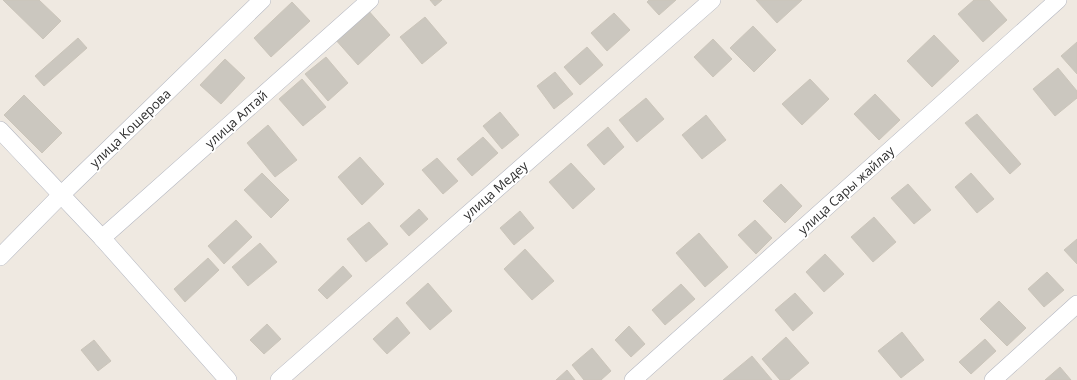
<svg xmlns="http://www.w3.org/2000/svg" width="1077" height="380" font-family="'Open Sans',sans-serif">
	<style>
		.building { fill: #cbc7bf; stroke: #cbc5ba }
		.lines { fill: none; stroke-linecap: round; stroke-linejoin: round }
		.minor-casing { stroke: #b4b7c1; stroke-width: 18 }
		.minor { stroke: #fff; stroke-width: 17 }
		.labels { text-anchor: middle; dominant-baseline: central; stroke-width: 3.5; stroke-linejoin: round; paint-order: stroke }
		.street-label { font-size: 13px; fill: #2e2e2e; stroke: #fff }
	</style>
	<rect width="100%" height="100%" fill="#efe9e1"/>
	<!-- building -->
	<g class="building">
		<path d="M3 0H39L61 21 43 39Z"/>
		<path d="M430 0H442L435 6Z"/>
		<path d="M649 0H676L659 15 647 2Z"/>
		<path d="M756 0H802L777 23Z"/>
		<path d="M974 0H989L1007 20 983 42 958 14Z"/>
		<path d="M292 2 310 21 271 57 254 38Z"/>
		<path d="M367 9 390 35 358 65 335 39Z"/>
		<path d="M614 13 630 30 607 51 591 33Z"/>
		<path d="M425 17 447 43 422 64 400 37Z"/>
		<path d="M753 26 776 50 754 72 730 48Z"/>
		<path d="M934 35 959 61 932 87 907 61Z"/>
		<path d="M78 38 87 48 44 86 35 76Z"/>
		<path d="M713 39 732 59 713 77 694 57Z"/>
		<path d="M1077 42V74L1061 56Z"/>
		<path d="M587 47 603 65 580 85 564 67Z"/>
		<path d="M326 57 348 83 328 101 305 74Z"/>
		<path d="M225 59 245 78 221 104 200 85Z"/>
		<path d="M1058 68 1077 91V98L1055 116 1033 89Z"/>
		<path d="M555 72 573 94 554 109 537 86Z"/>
		<path d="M302 79 326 107 303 126 279 99Z"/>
		<path d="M810 79 829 99 802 125 782 104Z"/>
		<path d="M875 94 900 120 879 140 854 114Z"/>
		<path d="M24 95 62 133 42 153 4 115Z"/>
		<path d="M646 98 664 119 637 142 619 120Z"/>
		<path d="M500 112 519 135 502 149 483 126Z"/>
		<path d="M977 114 1021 164 1010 174 965 123Z"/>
		<path d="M706 115 726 140 702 159 682 135Z"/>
		<path d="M268 125 297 160 275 177 247 143Z"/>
		<path d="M608 127 624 147 604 165 587 145Z"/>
		<path d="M483 137 498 153 472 176 457 159Z"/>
		<path d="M360 157 384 184 362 205 338 177Z"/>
		<path d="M437 158 458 181 443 194 422 170Z"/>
		<path d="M571 163 595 189 573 209 549 182Z"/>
		<path d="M262 173 289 200 271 218 244 190Z"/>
		<path d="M971 173 994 199 977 213 955 187Z"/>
		<path d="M781 184 802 206 785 223 763 201Z"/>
		<path d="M908 184 931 210 914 224 891 198Z"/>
		<path d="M419 209 428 219 409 236 400 226Z"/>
		<path d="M520 211 534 228 514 245 500 228Z"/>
		<path d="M874 217 896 242 873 262 851 237Z"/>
		<path d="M236 220 252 237 224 264 208 246Z"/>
		<path d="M755 220 772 238 756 254 738 235Z"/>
		<path d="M369 222 388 244 366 262 347 239Z"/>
		<path d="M699 233 728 267 705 287 676 253Z"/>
		<path d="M1077 239V264L1064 250Z"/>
		<path d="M260 243 277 262 248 286 232 267Z"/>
		<path d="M525 249 554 281 532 300 504 269Z"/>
		<path d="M825 254 844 274 824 292 806 272Z"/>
		<path d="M208 258 219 270 185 302 174 289Z"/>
		<path d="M343 266 352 276 327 299 318 290Z"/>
		<path d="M1047 272 1064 290 1044 307 1028 289Z"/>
		<path d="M428 283 452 311 430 330 406 303Z"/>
		<path d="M681 284 695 299 665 325 652 310Z"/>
		<path d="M795 293 813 313 793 331 775 310Z"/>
		<path d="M999 301 1026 328 1007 346 980 319Z"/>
		<path d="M397 317 410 333 387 354 373 339Z"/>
		<path d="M267 324 281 339 264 354 250 340Z"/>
		<path d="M629 326 645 344 631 357 615 340Z"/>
		<path d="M902 332 924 360 901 378 878 351Z"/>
		<path d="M786 337 809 363 789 380H780L762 359Z"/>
		<path d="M985 339 996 351 971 374 959 362Z"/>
		<path d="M94 340 111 361 98 371 81 350Z"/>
		<path d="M592 348 611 371 601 380H584L572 365Z"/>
		<path d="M752 356 772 380H723Z"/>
		<path d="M1060 367 1071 380H1045Z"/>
		<path d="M567 370 575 380H556Z"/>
	</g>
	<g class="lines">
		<defs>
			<g id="minor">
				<path d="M0 130 102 238 228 380"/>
				<path d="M102 238 370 0"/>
				<path d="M0 257 62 194 262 0"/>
				<path d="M279 380 712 0"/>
				<path d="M633 380 1058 0"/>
				<path d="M993 380 1077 304"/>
			</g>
		</defs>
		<!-- minor casing -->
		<use href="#minor" class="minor-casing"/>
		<!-- minor -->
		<use href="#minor" class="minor"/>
	</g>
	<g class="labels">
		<!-- street labels -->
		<g class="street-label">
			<text transform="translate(236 119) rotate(-42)">улица Алтай</text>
			<text transform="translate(130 128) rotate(-44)">улица Кошерова</text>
			<text transform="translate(495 190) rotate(-41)">улица Медеу</text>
			<text transform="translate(846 190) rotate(-42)">улица Сары жайлау</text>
		</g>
	</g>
</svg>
